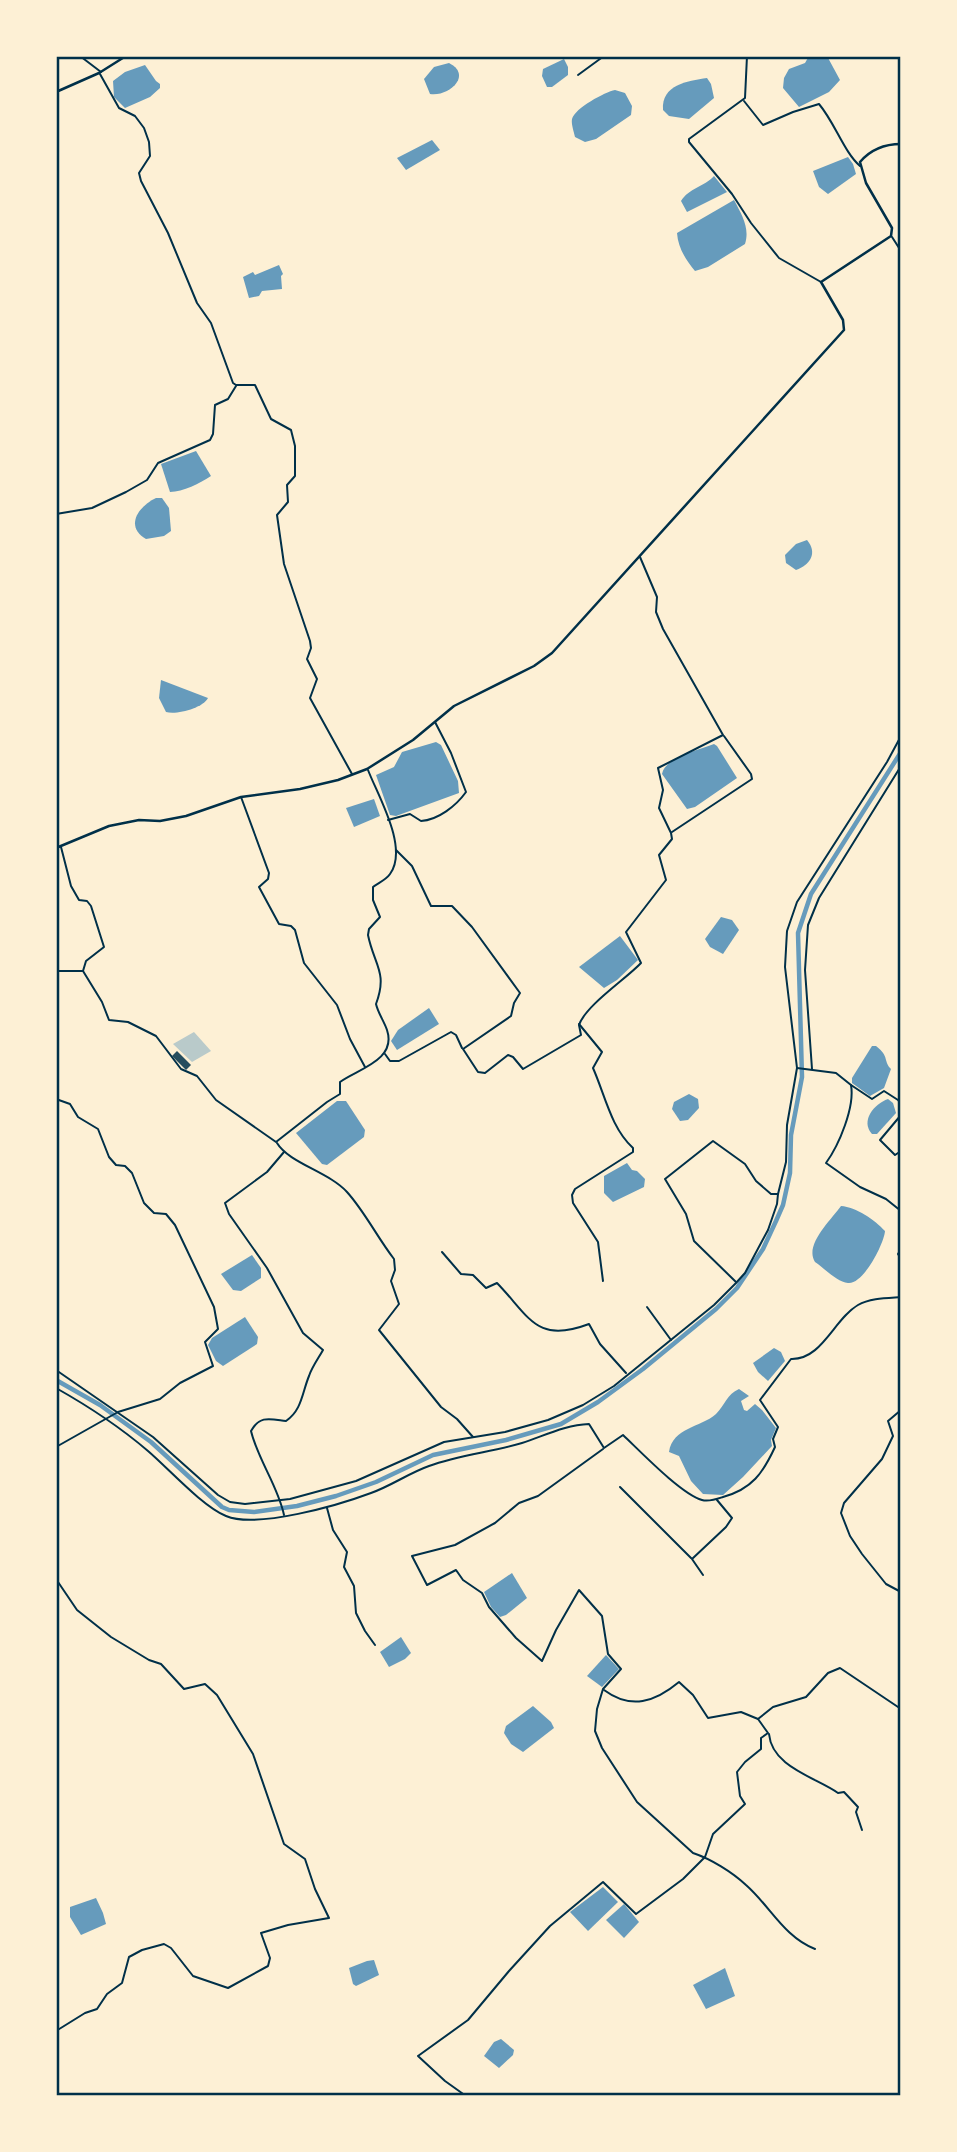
<svg xmlns="http://www.w3.org/2000/svg" width="957" height="2152" font-family="'PT Sans',sans-serif">
	<style>
		.green { fill: #b9caca }
		.water { fill: #669bbc }
		.lines { fill: none; stroke-linecap: round; stroke-linejoin: round }
		.canal { stroke: #669bbc; stroke-width: 4.5 }
		.building { fill: #264d5e }
		.minor { stroke: #003049; stroke-width: 2 }
		.tertiary { stroke: #003049; stroke-width: 2.5 }
		.neatline { fill: none; stroke: #003049; stroke-width: 2.5 }
	</style>
	<rect width="100%" height="100%" fill="#fdf0d5"/>
	<!-- green -->
	<path class="green" d="M194 1032 211 1051 192 1062 173 1044Z"/>
	<!-- water -->
	<g class="water">
		<path d="M809 56H827L840 80 829 92 799 107 783 88 784 78 789 69 805 63Z"/>
		<path d="M564 59 568 67V75L552 87H547L542 76 543 69Z"/>
		<path d="M449 63C473 75 449 97 430 94L424 79 434 67Z"/>
		<path d="M145 65 156 81 160 84V88L150 97 125 108 114 97 113 81 125 72Z"/>
		<path d="M707 78 711 84 714 98 689 119 669 116 663 110C661 85 687 81 707 78Z"/>
		<path d="M615 90 625 93 632 106 631 115 596 139 585 142 575 137C574 132 571 124 572 119 575 108 605 92 615 90Z"/>
		<path d="M432 140 440 150 406 170 397 158Z"/>
		<path d="M848 157 853 164 856 174 828 194 819 187 813 171Z"/>
		<path d="M714 176 727 192 687 212 681 201C689 188 704 187 714 176Z"/>
		<path d="M734 200C742 215 750 228 745 244L708 267 695 271C686 260 678 248 677 233Z"/>
		<path d="M279 265 283 274 281 276 282 289 262 291 259 296 249 298 243 277 253 272 255 275Z"/>
		<path d="M196 451 211 476C200 483 183 492 170 492L161 464Z"/>
		<path d="M156 498H162L169 508 171 531 164 536 146 539C124 526 139 506 156 498Z"/>
		<path d="M807 540C818 553 810 565 796 570L786 563 785 555 796 544Z"/>
		<path d="M161 680 208 698C203 708 177 715 166 712L159 698Z"/>
		<path d="M436 742 441 745 458 781 459 793 396 816 390 815 376 775 394 767 402 752Z"/>
		<path d="M714 744 717 746 737 778 695 807 687 809 662 774C665 757 699 750 714 744Z"/>
		<path d="M374 799 380 816 354 827 346 808Z"/>
		<path d="M721 917 732 920 739 930 723 954 710 947 705 939Z"/>
		<path d="M620 936 638 960 617 980 604 988 579 967Z"/>
		<path d="M429 1008 439 1024 397 1050 391 1041 398 1030Z"/>
		<path d="M872 1046H876C890 1057 883 1061 891 1069L884 1088 870 1096 852 1083V1078Z"/>
		<path d="M689 1094 698 1099 699 1108 688 1120 680 1121 672 1109 674 1102Z"/>
		<path d="M888 1099 893 1103 896 1113 877 1134H872C860 1121 874 1104 888 1099Z"/>
		<path d="M337 1101H346L365 1130 364 1137 327 1165 322 1164 296 1133Z"/>
		<path d="M627 1163 632 1170 637 1171 645 1179 644 1187 613 1202 604 1193V1176Z"/>
		<path d="M841 1206C856 1207 875 1220 885 1231 884 1244 863 1285 848 1283 837 1282 824 1268 815 1262 804 1245 831 1220 841 1206Z"/>
		<path d="M252 1255 261 1268V1278L241 1291 233 1290 221 1274Z"/>
		<path d="M245 1317 258 1337 257 1344 223 1366 216 1361 208 1345 212 1338Z"/>
		<path d="M774 1348 781 1352 785 1361 768 1381 758 1372 753 1363Z"/>
		<path d="M739 1389 749 1396 741 1401 744 1410 747 1411 755 1404 762 1410 776 1428 771 1440 772 1446 743 1477 723 1495 703 1494 691 1481 679 1456 669 1452C673 1427 700 1428 716 1414 725 1405 727 1394 739 1389Z"/>
		<path d="M512 1573 527 1598 506 1615 500 1617 491 1607 484 1592Z"/>
		<path d="M401 1637 411 1653 405 1659 389 1667 380 1652Z"/>
		<path d="M606 1655 619 1669 602 1687 587 1676Z"/>
		<path d="M533 1706 551 1722 554 1728 523 1752 511 1744 504 1733 506 1726Z"/>
		<path d="M603 1887 618 1902 588 1931 570 1912Z"/>
		<path d="M96 1898 103 1913 106 1924 81 1935 70 1917V1907Z"/>
		<path d="M624 1904 639 1922 624 1938 606 1920Z"/>
		<path d="M374 1960 379 1975 356 1986 353 1984 349 1968 367 1961Z"/>
		<path d="M725 1968 735 1996 706 2009 693 1985Z"/>
		<path d="M501 2039 514 2050 513 2055 499 2068 484 2056 494 2042Z"/>
	</g>
	<g class="lines">
		<!-- canal -->
		<path class="canal" d="M56 1380 100 1405 151 1442 222 1507 229 1510 254 1512 297 1506 336 1496 376 1482 433 1455 506 1440 561 1424 598 1402 643 1369 716 1309 737 1288 763 1249 776 1221 783 1205 790 1173 791 1135 802 1077 798 933 811 894 901 752"/>
	</g>
	<!-- building -->
	<path class="building" d="M177 1051 191 1065 186 1070 172 1056Z"/>
	<g class="lines">
		<!-- minor -->
		<g class="minor">
			<path d="M80 56 101 72"/>
			<path d="M747 56 745 98 689 139V142L732 194 751 223 779 258 821 282"/>
			<path d="M100 74 119 108 135 116 144 128 149 142 150 156 139 173 141 181 168 233 197 303 211 323 233 383 236 385H255L271 419 291 430 295 446V476L287 485 288 502 277 515 284 564 310 641 311 648 307 659 317 679 310 698 352 774"/>
			<path d="M578 75 604 56"/>
			<path d="M744 101 763 125 793 112 819 104C835 123 844 152 860 166"/>
			<path d="M892 237 901 251"/>
			<path d="M56 514 92 508 126 492 147 480 158 463 210 440 213 434 215 405 228 399 236 386"/>
			<path d="M241 797 269 873 268 879 259 887 279 924 291 926 295 930 304 963 337 1005 350 1039 365 1067"/>
			<path d="M388 820 410 814 421 821C438 820 456 806 466 792L451 753 435 722"/>
			<path d="M672 832 752 779 751 774 724 736"/>
			<path d="M61 847 71 886 79 900 87 901 91 906 104 947 86 961 83 971"/>
			<path d="M396 850 412 866 431 906H452L472 927 520 993 514 1003 511 1016 463 1049 478 1072 485 1073 508 1055 513 1057 523 1069 581 1035 579 1025C586 1005 626 979 641 963L626 932 666 880 659 855 672 839 671 833 659 808 663 790 658 768 723 735 663 629 656 612 657 597 640 557"/>
			<path d="M56 971H83L102 1002 109 1020 128 1022 156 1036 181 1069 197 1076 216 1100 276 1142 327 1102 340 1094V1082C358 1069 397 1060 387 1030 384 1021 378 1013 376 1004 388 972 374 965 368 935L369 929 380 917 373 900V887C378 883 386 880 390 874 409 848 378 796 368 770"/>
			<path d="M579 1024 602 1052 593 1068C605 1095 611 1128 633 1148V1152L575 1189 572 1195 573 1203 598 1242 603 1281"/>
			<path d="M385 1054 390 1061H399L451 1032 456 1035 462 1048"/>
			<path d="M797 1068 836 1073 851 1085C855 1107 839 1145 826 1163L860 1187 886 1199 901 1211"/>
			<path d="M812 1069 805 970 808 925 819 898 901 766"/>
			<path d="M851 1085 872 1099 884 1091 898 1100 901 1104"/>
			<path d="M56 1099 70 1104 78 1117 98 1129 109 1157 116 1165 125 1166 132 1173 144 1203 154 1213 166 1214 175 1225 214 1307 218 1329 205 1342 213 1366 180 1383 160 1399 118 1412 56 1447"/>
			<path d="M901 1115 880 1140 895 1155 901 1151"/>
			<path d="M277 1143C289 1163 329 1172 347 1192 365 1212 377 1237 394 1259L395 1270 391 1281 399 1304 379 1330 441 1407 457 1419 473 1437"/>
			<path d="M284 1152 267 1172 225 1203 229 1214 267 1268 303 1333 323 1350C318 1359 312 1367 309 1376 302 1393 302 1410 286 1421 270 1419 260 1415 251 1431 258 1460 278 1486 284 1515"/>
			<path d="M901 1249 898 1254 901 1259"/>
			<path d="M442 1252 461 1274 473 1275 486 1288 497 1283C530 1317 536 1344 589 1324L600 1344 626 1373"/>
			<path d="M736 1282 694 1241 686 1214 665 1179 713 1141 745 1164 756 1181 771 1194H778L786 1162 787 1125 797 1068 785 967 787 931 797 902 887 762 901 736"/>
			<path d="M647 1307 671 1340"/>
			<path d="M56 1370 153 1437 218 1495 230 1502 245 1504 290 1499 356 1481 444 1442 505 1432 548 1420 583 1405 614 1386 714 1305 736 1283 745 1273 768 1230 777 1204 778 1194"/>
			<path d="M56 1388C88 1406 120 1427 148 1451 169 1469 202 1506 226 1516 257 1529 339 1505 371 1493 391 1486 409 1473 429 1466 459 1455 492 1452 522 1443 544 1436 565 1425 589 1424L604 1448 623 1435C640 1451 681 1494 702 1500 709 1502 717 1499 723 1497 752 1489 763 1473 775 1447L773 1439 778 1427 760 1400 791 1359C822 1360 834 1319 858 1305 870 1298 887 1298 901 1297"/>
			<path d="M901 1410 888 1421 893 1436 882 1459 844 1503 841 1513 850 1536 862 1554 886 1584 901 1592"/>
			<path d="M603 1449 538 1496 519 1503 495 1523 455 1545 412 1556 427 1585 456 1570 463 1580 482 1593 489 1607 516 1638 542 1661 556 1630 579 1590 602 1616 608 1654 621 1669 603 1689 597 1709 595 1731 602 1748 637 1802 693 1853C711 1859 732 1872 746 1885 770 1906 784 1937 815 1949"/>
			<path d="M620 1487 691 1558"/>
			<path d="M327 1508 333 1530 347 1552 344 1567 354 1586 356 1613 365 1631 375 1645"/>
			<path d="M703 1575 692 1559 726 1527 732 1518 717 1500"/>
			<path d="M56 1579 77 1610 111 1637 149 1660 161 1664 184 1689 205 1684 217 1695 253 1754 284 1844 305 1859 315 1889 329 1918 288 1925 261 1933 270 1958 268 1966 228 1988 193 1976 171 1948 164 1944 142 1950 129 1957 122 1983 107 1994 97 2009 85 2013 56 2031"/>
			<path d="M604 1690C631 1710 655 1702 679 1682L693 1695 708 1718 741 1712 758 1719"/>
			<path d="M769 1734C772 1767 815 1777 838 1793L844 1792 858 1807 856 1812 862 1830"/>
			<path d="M466 2096 445 2081 418 2056 468 2020 509 1971 550 1926 603 1882 636 1914 683 1879 705 1857 713 1834 745 1804 740 1796 737 1772 745 1762 761 1749V1738L768 1733 758 1719 773 1707 806 1697 828 1673 840 1668 901 1709"/>
		</g>
		<!-- tertiary -->
		<g class="tertiary">
			<path d="M56 92 99 73 126 56"/>
			<path d="M56 848 109 826 139 820 160 821 186 816 241 797 300 789 338 780 367 769 413 740 454 706 534 666 552 653 844 330 843 320 821 282 891 236 892 228 866 183 860 162C871 149 884 144 901 144"/>
		</g>
	</g>
	<!-- border -->
	<rect width="957" height="2152" fill="none" stroke="#fdf0d5" stroke-width="116"/>
	<rect x="58" y="58" width="841" height="2036" class="neatline"/>
</svg>
